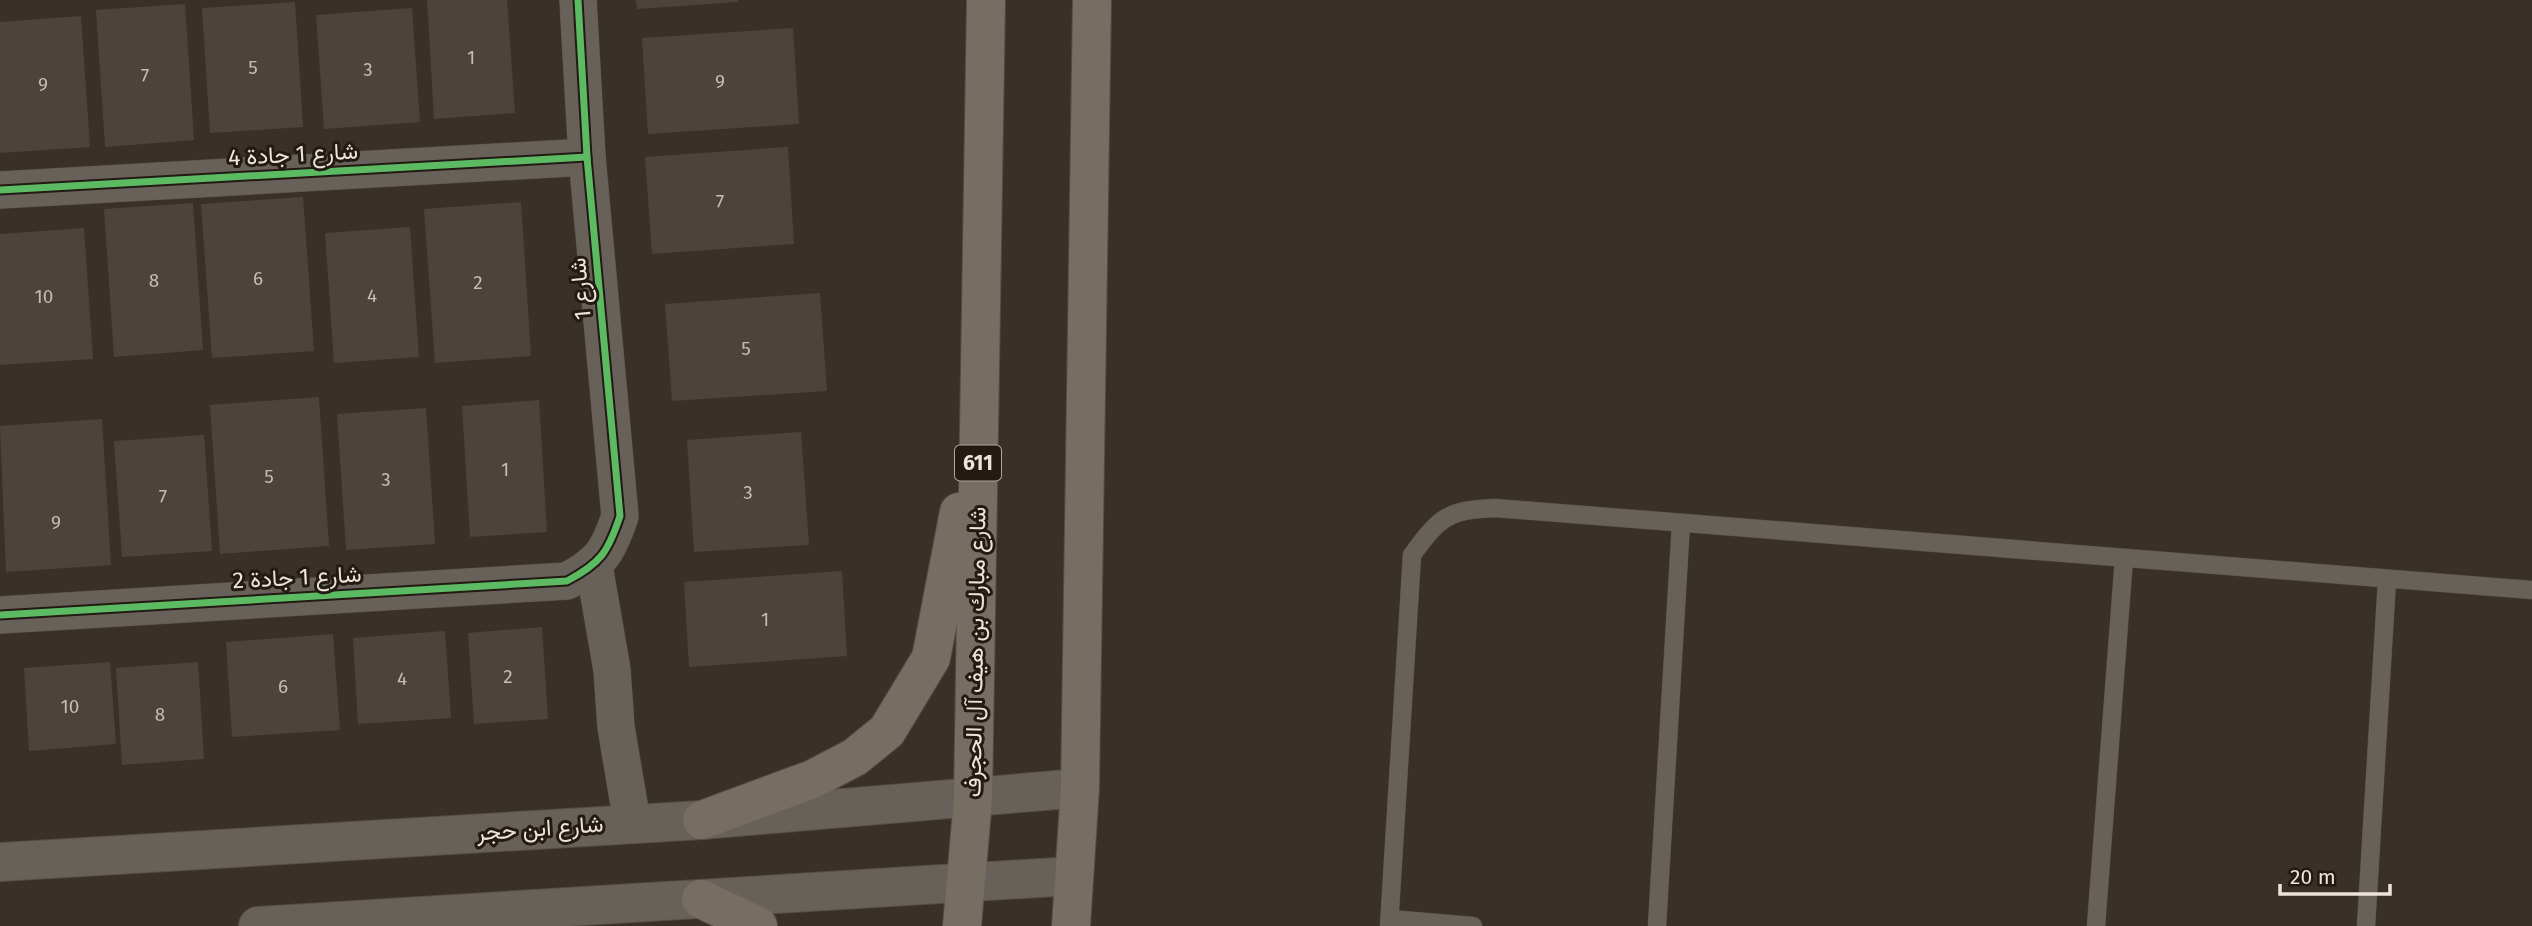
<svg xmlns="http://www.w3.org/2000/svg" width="2532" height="926" font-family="'Fira Sans',Vazirmatn,sans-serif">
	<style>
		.building { fill: #4c443c }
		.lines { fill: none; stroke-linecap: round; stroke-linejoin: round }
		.lane-casing { stroke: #554c45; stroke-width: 19 }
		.street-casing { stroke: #554c45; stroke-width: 38 }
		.secondary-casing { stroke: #554c45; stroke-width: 40 }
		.primary-casing { stroke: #554c45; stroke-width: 40 }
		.lane { stroke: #68615a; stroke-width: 18 }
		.street { stroke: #68615a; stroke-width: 37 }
		.secondary { stroke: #68615a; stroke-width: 38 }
		.primary { stroke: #766d63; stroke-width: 38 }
		.cycleway-casing { stroke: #221a13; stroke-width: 11 }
		.cycleway { stroke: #5cba63; stroke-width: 7 }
		.labels { text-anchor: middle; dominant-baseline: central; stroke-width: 6; stroke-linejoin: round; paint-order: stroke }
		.number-label { font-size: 19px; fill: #c5bbb1 }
		.shield { fill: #221a13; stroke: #b0a79d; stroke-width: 2 }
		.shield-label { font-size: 21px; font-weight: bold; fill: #ede3d8 }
		.street-label { font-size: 23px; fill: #ede3d8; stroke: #221a13 }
	</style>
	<rect width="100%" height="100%" fill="#393027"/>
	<!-- building -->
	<g class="building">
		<path d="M427 0H507L515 113 434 119Z"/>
		<path d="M636 0H738V2L637 9Z"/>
		<path d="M295 2 303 127 210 133 202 8Z"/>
		<path d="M185 4 194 140 105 147 96 10Z"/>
		<path d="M412 8 420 122 324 129 316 15Z"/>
		<path d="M81 16 90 147 0 153V22Z"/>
		<path d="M793 28 799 124 648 134 642 38Z"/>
		<path d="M788 147 794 244 652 254 645 157Z"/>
		<path d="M303 197 314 351 212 358 201 204Z"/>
		<path d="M521 202 531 356 435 363 424 209Z"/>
		<path d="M193 203 203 350 114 357 104 209Z"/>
		<path d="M410 227 419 357 334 363 325 233Z"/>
		<path d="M84 228 93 359 0 365V234Z"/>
		<path d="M820 293 827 391 672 401 665 304Z"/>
		<path d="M319 397 329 546 220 554 210 405Z"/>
		<path d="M539 400 547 532 470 537 462 406Z"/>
		<path d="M426 408 435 544 346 550 337 414Z"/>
		<path d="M102 419 111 565 6 572 0 426Z"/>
		<path d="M801 432 809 545 694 552 687 440Z"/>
		<path d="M204 435 212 551 122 557 114 441Z"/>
		<path d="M842 571 847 656 689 667 684 582Z"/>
		<path d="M542 627 548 719 474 724 468 633Z"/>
		<path d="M445 631 451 718 358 724 353 638Z"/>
		<path d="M333 634 340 730 232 737 226 642Z"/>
		<path d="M110 662 116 744 29 751 24 668Z"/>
		<path d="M198 662 204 759 122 765 116 668Z"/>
	</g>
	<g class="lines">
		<defs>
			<g id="lane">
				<path d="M1390 919 1473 926"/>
				<path d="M1389 926 1412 555C1440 517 1447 510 1495 508L2532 590"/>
				<path d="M1657 926 1681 523"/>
				<path d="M2096 926 2124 558"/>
				<path d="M2366 926 2387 580"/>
			</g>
			<g id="street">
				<path d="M0 190 587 157"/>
				<path d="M594 566 612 670 616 727 632 822"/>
				<path d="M0 615 567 581C601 563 608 552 620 516L587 157 578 0"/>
			</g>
			<g id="secondary">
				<path d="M0 862 702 820 1080 788"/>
				<path d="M258 926 1072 876"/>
			</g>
			<g id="primary">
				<path d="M702 820 813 779 855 757 887 731 931 658 959 512"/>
				<path d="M701 899 758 926"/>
				<path d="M962 926 973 799 986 0"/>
				<path d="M1071 926 1080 788 1092 0"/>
			</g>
		</defs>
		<!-- lane casing -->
		<use href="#lane" class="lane-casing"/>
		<!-- street casing -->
		<use href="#street" class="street-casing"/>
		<!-- secondary casing -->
		<use href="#secondary" class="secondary-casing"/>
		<!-- primary casing -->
		<use href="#primary" class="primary-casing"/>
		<!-- lane -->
		<use href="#lane" class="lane"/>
		<!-- street -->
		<use href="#street" class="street"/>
		<!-- secondary -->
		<use href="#secondary" class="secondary"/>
		<!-- primary -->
		<use href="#primary" class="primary"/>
		<defs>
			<g id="cycleway">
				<path d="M0 190 587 157"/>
				<path d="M0 615 567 581C601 563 608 552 620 516L587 157 578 0"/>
			</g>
		</defs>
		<!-- cycleway casing -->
		<use href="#cycleway" class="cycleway-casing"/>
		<!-- cycleway -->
		<use href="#cycleway" class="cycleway"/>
	</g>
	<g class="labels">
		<!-- number labels -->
		<g class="number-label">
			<text x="471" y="57">1</text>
			<text x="253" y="67">5</text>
			<text x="368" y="69">3</text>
			<text x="145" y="75">7</text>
			<text x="720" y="81">9</text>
			<text x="43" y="84">9</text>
			<text x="720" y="201">7</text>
			<text x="258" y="278">6</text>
			<text x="154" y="280">8</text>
			<text x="478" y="282">2</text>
			<text x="372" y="295">4</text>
			<text x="44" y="296">10</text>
			<text x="746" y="348">5</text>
			<text x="505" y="469">1</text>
			<text x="269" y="476">5</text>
			<text x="386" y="479">3</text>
			<text x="748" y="492">3</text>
			<text x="163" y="496">7</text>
			<text x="56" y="522">9</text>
			<text x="765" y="619">1</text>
			<text x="508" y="676">2</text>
			<text x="402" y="678">4</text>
			<text x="283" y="686">6</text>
			<text x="70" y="706">10</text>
			<text x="160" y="714">8</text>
		</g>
		<!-- shield labels -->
		<rect class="shield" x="955" y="445.5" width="46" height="35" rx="5"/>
		<g class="shield-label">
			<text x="978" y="463">611</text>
		</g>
		<!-- street labels -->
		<g class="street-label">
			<text transform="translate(293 154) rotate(-3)">شارع 1 جادة 4</text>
			<text transform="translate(580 289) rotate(-95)">شارع 1</text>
			<text transform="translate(297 577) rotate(-3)">شارع 1 جادة 2</text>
			<text transform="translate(975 652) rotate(-89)">شارع مبارك بن هيف آل الحجرف</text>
			<text transform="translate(540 828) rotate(-4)">شارع ابن حجر</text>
		</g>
	</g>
	<!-- scale -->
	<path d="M2280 884v10h110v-10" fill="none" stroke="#ede3d8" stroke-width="3.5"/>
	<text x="2290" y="884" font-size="21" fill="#ede3d8" stroke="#221a13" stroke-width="5" paint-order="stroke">20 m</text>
</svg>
